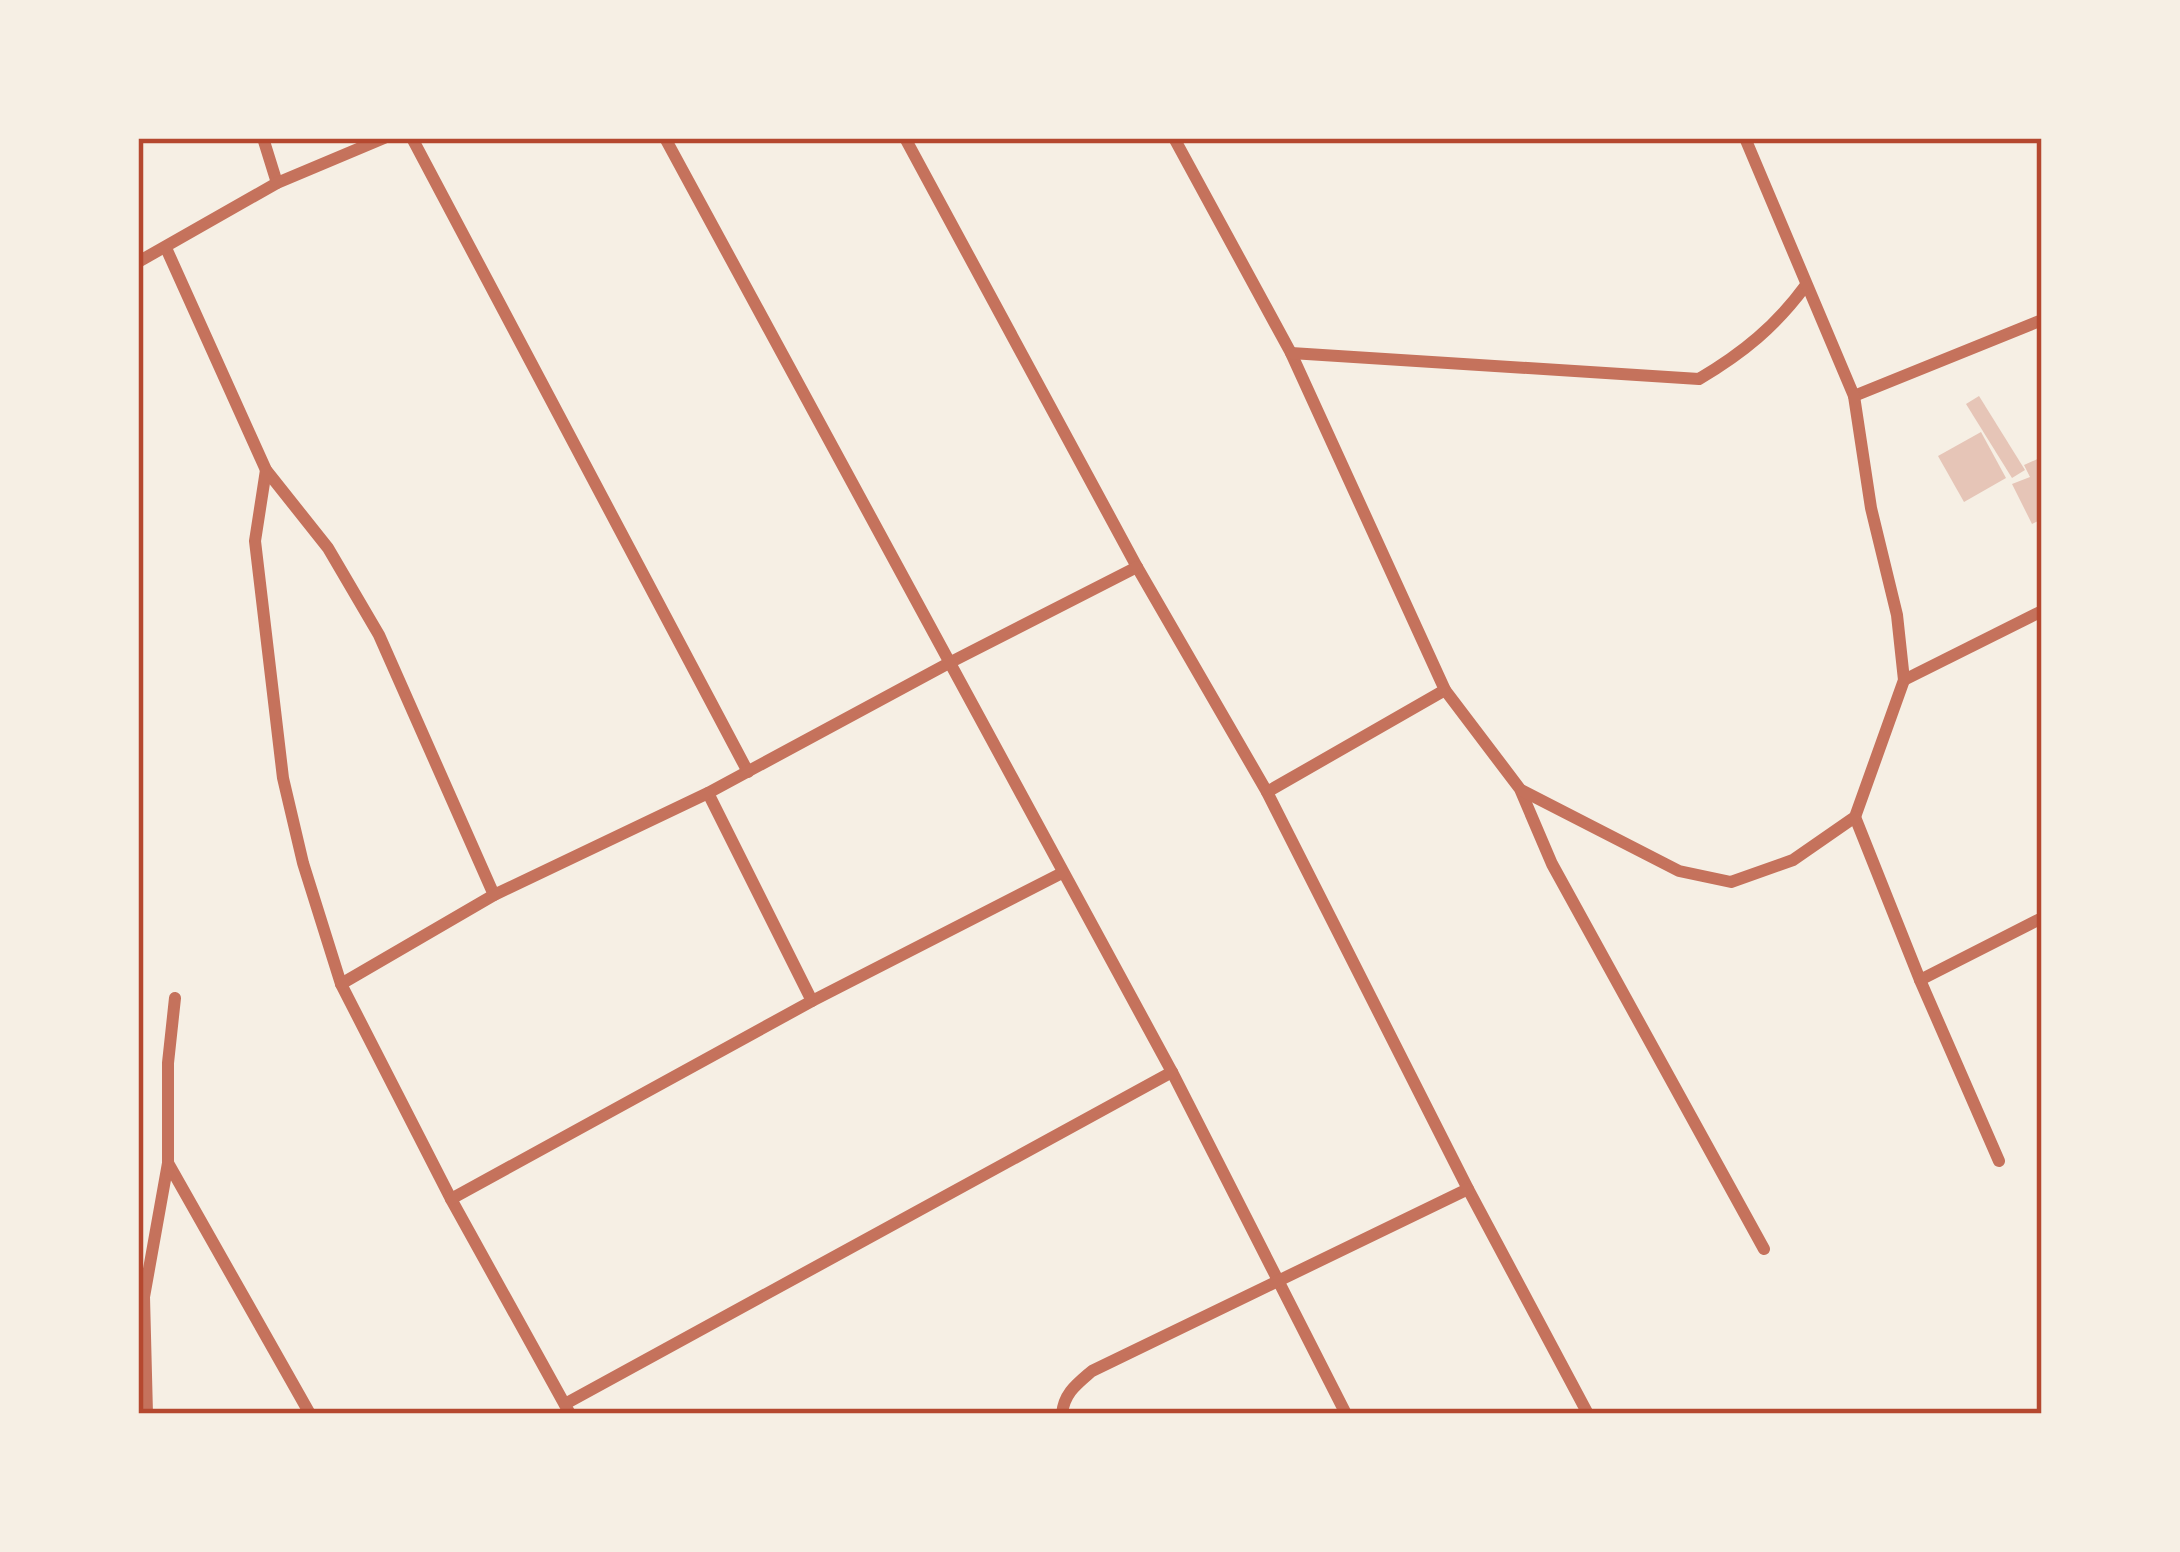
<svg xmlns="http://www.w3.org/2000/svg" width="2180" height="1552" font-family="'Roboto Serif',serif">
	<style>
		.building { fill: #e6c5b7 }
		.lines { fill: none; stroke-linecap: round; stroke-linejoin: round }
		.minor { stroke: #c5725c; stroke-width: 12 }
		.neatline { fill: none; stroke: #b5482f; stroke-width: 4.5 }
	</style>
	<rect width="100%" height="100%" fill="#f6efe4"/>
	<!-- building -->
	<g class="building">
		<path d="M1979 396 2025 470 2012 478 1966 404Z"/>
		<path d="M1981 432 2006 478 1964 502 1938 456Z"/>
		<path d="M2042 457V519L2032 524 2012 484 2030 477 2024 465Z"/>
	</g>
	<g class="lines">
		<!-- minor -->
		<g class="minor">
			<path d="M263 138 277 183"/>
			<path d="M412 138 748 772"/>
			<path d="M665 138 1172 1072 1346 1414"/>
			<path d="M905 138 1137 567 1267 792 1468 1189 1588 1414"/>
			<path d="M1174 138 1291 353 1445 690 1520 789 1552 864 1764 1249"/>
			<path d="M166 248 266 470 328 548 379 635 494 895"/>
			<path d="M138 262 277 183 384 138"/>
			<path d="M1291 353 1699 379C1743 353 1776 326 1806 285"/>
			<path d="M1854 396 2042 320"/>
			<path d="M266 470 255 541 283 778 303 863 341 984 451 1199 570 1414"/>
			<path d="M1904 680 2042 611"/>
			<path d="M1521 790 1679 871 1731 882 1793 860 1855 817 1904 680 1897 615 1871 508 1854 396 1745 138"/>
			<path d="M1267 792 1445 690"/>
			<path d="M708 793 812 1001"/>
			<path d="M1855 817 1920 980 1999 1161"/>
			<path d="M1920 980 2042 918"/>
			<path d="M341 984 494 895 708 793 949 663 1137 567"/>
			<path d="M168 1163 310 1414"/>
			<path d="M451 1199 812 1001 1062 873"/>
			<path d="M565 1404 1172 1072"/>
			<path d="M147 1414 144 1297 168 1163V1063L175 998"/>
			<path d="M1062 1414C1064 1393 1077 1384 1092 1371L1468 1189"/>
		</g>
	</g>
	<!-- border -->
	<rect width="2180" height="1552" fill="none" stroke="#f6efe4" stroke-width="282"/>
	<rect x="141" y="141" width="1898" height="1270" class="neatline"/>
</svg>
